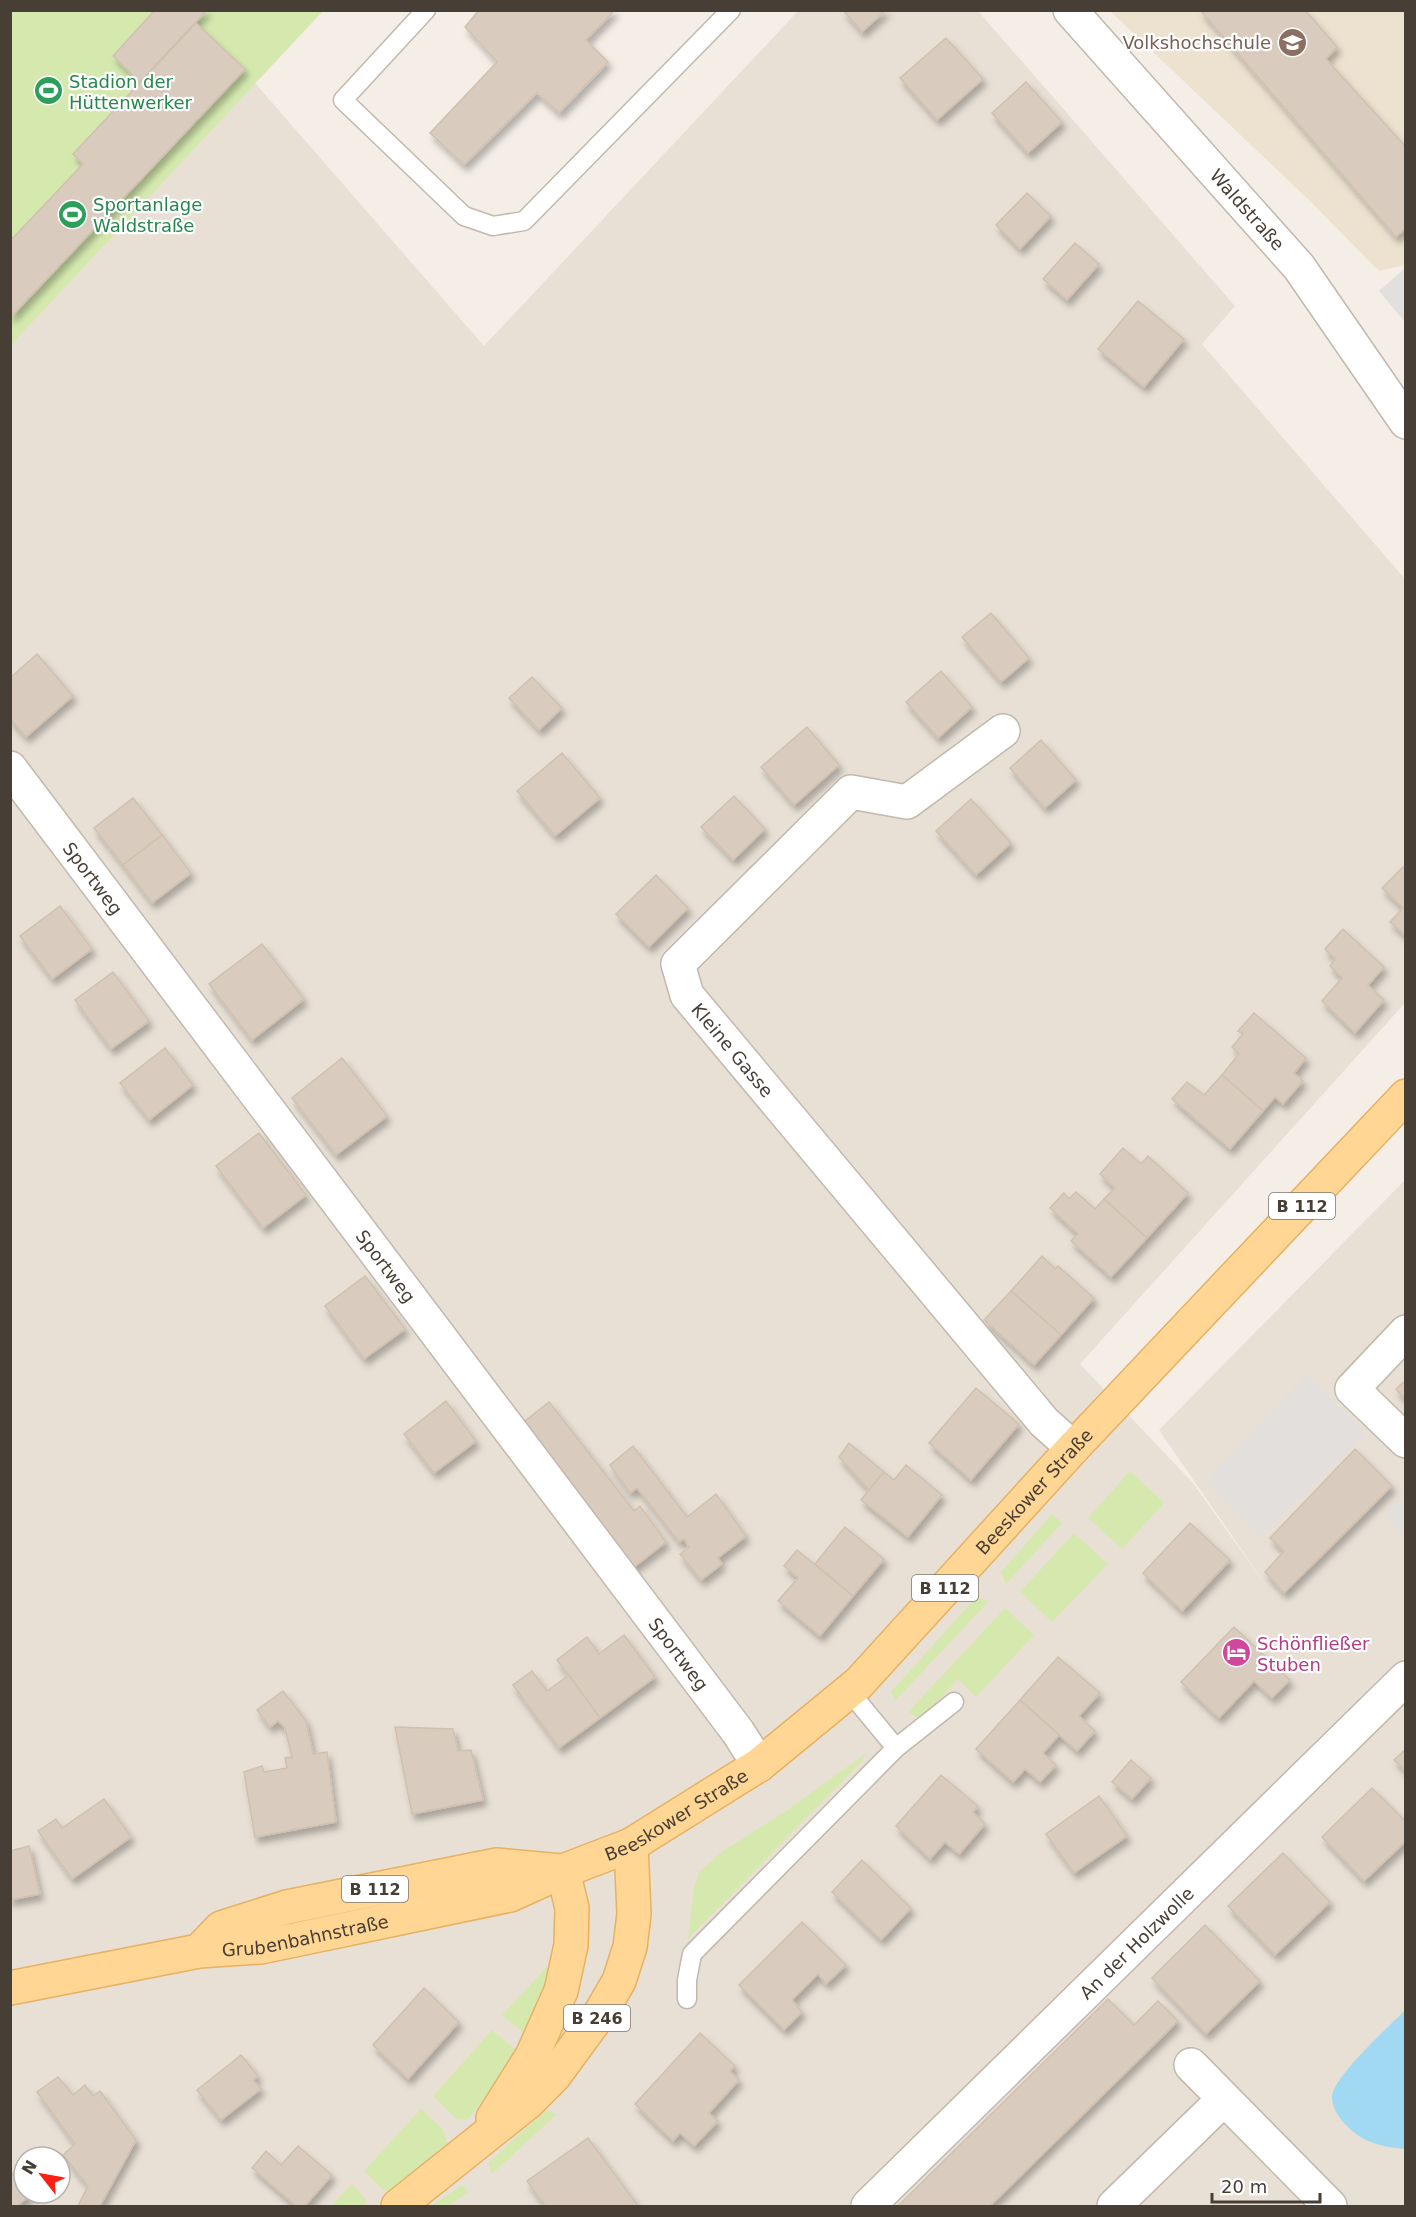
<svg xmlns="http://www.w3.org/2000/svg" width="1416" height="2217" font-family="'DejaVu Sans',sans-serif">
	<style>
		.residential { fill: #e8e0d5; fill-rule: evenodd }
		.education { fill: #ede2d0 }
		.green { fill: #d5e9af }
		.parking { fill: #e2dfdc }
		.water { fill: #a2d9f2 }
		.building { fill: #d9ccbf; stroke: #d0c0af; stroke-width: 1.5; filter: url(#shadow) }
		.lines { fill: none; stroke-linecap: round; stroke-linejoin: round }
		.lane-casing { stroke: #c2b8ac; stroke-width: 21 }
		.street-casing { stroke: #c2b8ac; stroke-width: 36 }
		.primary-casing { stroke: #e6b163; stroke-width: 36 }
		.lane { stroke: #fff; stroke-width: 18 }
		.street { stroke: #fff; stroke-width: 33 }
		.primary { stroke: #ffd694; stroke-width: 33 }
		.labels { text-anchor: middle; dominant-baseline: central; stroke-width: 4.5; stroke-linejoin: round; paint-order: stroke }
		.shield { fill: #fff; stroke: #7e7872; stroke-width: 1.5 }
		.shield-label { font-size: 16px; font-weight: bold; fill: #473e36 }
		.education-label { font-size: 18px; fill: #785e54; stroke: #fff; text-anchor: end }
		.leisure-label { font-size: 18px; fill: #27864d; stroke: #fff; text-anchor: start }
		.street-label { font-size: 18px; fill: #473e36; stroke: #fff }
		.hotel-label { font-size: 18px; fill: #b23c85; stroke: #fff; text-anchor: start }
	</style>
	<defs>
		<filter id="shadow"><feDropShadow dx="3.5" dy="6" stdDeviation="3" flood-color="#0004"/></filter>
	</defs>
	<rect width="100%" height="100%" fill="#f4eee7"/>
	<!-- residential -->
	<path class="residential" d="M799 10 978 11 1235 306 1202 344 1405 579V1003L1080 1364 1193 1483 1272 1594 1159 1430 1405 1180V2206H11L10 345 255 83 484 346ZM24 2157H60V2193H24Z"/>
	<!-- education -->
	<path class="education" d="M1110 11H1405V265L1379 271 1310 201Z"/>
	<!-- green -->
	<g class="green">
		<path d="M10 11H323L11 345H10Z"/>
		<path d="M1130 1471 1164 1503 1122 1549 1088 1518Z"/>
		<path d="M1052 1514 1062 1523 1006 1584 1001 1572Z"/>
		<path d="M1074 1533 1108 1564 1052 1622 1020 1592Z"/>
		<path d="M977 1596 988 1602 895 1701 891 1692Z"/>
		<path d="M1005 1608 1034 1635 976 1697 958 1679 921 1719 908 1712Z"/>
		<path d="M865 1754 863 1760 688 1939 694 1888 699 1872 720 1853 783 1813Z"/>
		<path d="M556 1957 530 2033H524L502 2015Z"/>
		<path d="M492 2030 517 2051 513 2063 467 2120 456 2119 433 2096Z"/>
		<path d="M421 2109 443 2130 447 2143 390 2193 382 2189 364 2171Z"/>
		<path d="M546 2110 557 2114 492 2174 488 2163Z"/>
		<path d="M352 2184 366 2200 365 2206H331Z"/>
		<path d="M462 2185 468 2192 448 2206H431Z"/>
	</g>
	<!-- parking -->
	<g class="parking">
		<path d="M1405 268V322L1379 291Z"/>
		<path d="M1307 1374 1366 1433 1260 1537 1206 1481Z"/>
		<path d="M1400 1499 1405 1505V1537L1384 1515Z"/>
	</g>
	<!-- water -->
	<path class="water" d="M1405 2010V2149C1383 2147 1363 2143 1347 2126 1339 2118 1333 2110 1332 2098 1331 2078 1390 2026 1405 2010Z"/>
	<!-- building -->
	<g class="building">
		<path d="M155 10H207L140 82 113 56Z"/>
		<path d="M479 10H615L586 40 608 62 559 113 537 93 464 165 430 133 497 62 465 27Z"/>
		<path d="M843 10H886L862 32Z"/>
		<path d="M1200 10H1305L1337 47 1326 59 1406 147V228L1396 237Z"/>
		<path d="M196 23 245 69 11 317 10 241 83 164 73 154Z"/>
		<path d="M946 38 983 79 937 120 900 78Z"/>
		<path d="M1026 82 1062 122 1028 153 992 113Z"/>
		<path d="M1027 193 1051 216 1020 249 996 225Z"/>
		<path d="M1075 243 1099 264 1067 300 1043 279Z"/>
		<path d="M1138 301 1184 339 1144 387 1098 349Z"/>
		<path d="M991 613 1029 658 1001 682 962 637Z"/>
		<path d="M37 654 73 696 26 737 10 719V678Z"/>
		<path d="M941 671 972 707 938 738 906 702Z"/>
		<path d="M532 677 562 708 539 730 509 698Z"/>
		<path d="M807 727 839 765 794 805 761 767Z"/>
		<path d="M1041 740 1076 780 1045 808 1010 768Z"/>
		<path d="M562 753 600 798 555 836 517 791Z"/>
		<path d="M734 796 765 829 733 860 701 827Z"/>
		<path d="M133 798 162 835 123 865 94 828Z"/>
		<path d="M971 799 1011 843 976 875 936 831Z"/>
		<path d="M162 835 191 873 152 903 123 865Z"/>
		<path d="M1403 867 1406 869V936L1390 922 1403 908 1382 888Z"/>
		<path d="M656 875 688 908 649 947 616 914Z"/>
		<path d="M60 906 92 949 52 979 20 936Z"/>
		<path d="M1343 929 1384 967 1368 985 1384 1000 1355 1033 1322 1001 1342 978 1330 966 1335 959 1325 949Z"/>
		<path d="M262 944 304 999 252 1040 209 984Z"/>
		<path d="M113 972 149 1021 111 1049 75 1000Z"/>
		<path d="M1254 1013 1306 1058 1294 1073 1303 1081 1283 1104 1275 1097 1263 1111 1222 1075 1239 1054 1232 1047 1243 1034 1238 1031Z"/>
		<path d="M165 1048 193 1085 149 1120 120 1083Z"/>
		<path d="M342 1058 387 1116 336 1155 292 1098Z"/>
		<path d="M1222 1075 1263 1111 1230 1149 1172 1099 1187 1082 1204 1095Z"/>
		<path d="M259 1133 306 1195 263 1228 216 1166Z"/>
		<path d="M1123 1148 1141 1164 1148 1156 1188 1193 1147 1238 1104 1199 1115 1188 1100 1174Z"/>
		<path d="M1076 1192 1095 1209 1104 1199 1147 1238 1111 1277 1071 1241 1078 1234 1050 1208 1064 1193 1069 1199Z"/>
		<path d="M1042 1256 1055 1269 1058 1266 1094 1298 1061 1335 1011 1291Z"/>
		<path d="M365 1276 405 1329 364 1359 325 1306Z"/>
		<path d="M1011 1291 1061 1335 1034 1365 984 1320Z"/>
		<path d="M1406 1380V1400L1396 1389Z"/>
		<path d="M976 1388 1019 1424 971 1480 929 1443Z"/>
		<path d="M446 1401 476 1441 434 1473 404 1434Z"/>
		<path d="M549 1402 634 1511 640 1506 666 1542 629 1571 520 1425Z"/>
		<path d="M849 1443 884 1472 869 1490 839 1457Z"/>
		<path d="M633 1446 687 1517 716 1494 746 1536 718 1558 722 1564 701 1580 680 1554 689 1547 684 1539 679 1542 637 1488 630 1493 610 1465Z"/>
		<path d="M1355 1449 1392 1486 1284 1593 1265 1572 1284 1551 1270 1538Z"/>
		<path d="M906 1465 942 1495 908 1537 861 1500 884 1472 894 1480Z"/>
		<path d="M1190 1523 1230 1560 1182 1611 1143 1573Z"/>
		<path d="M845 1527 884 1559 853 1596 815 1564Z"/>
		<path d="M797 1550 853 1596 820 1636 778 1601 798 1578 784 1566Z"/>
		<path d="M1234 1627 1290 1680 1272 1698 1254 1681 1219 1718 1181 1682Z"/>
		<path d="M624 1635 655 1677 600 1718 557 1660 587 1637 599 1654Z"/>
		<path d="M1058 1657 1100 1693 1079 1716 1095 1731 1077 1751 1020 1700Z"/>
		<path d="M532 1671 547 1691 569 1675 600 1718 559 1748 513 1685Z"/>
		<path d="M283 1691 306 1721 313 1754 327 1752 336 1822 255 1837 244 1772 262 1766 264 1772 287 1768 285 1758 292 1757 285 1728 278 1721 270 1727 257 1710Z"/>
		<path d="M1020 1700 1059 1735 1043 1753 1056 1765 1040 1782 1025 1769 1013 1782 976 1749Z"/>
		<path d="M395 1727 453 1729 458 1751 471 1750 483 1800 412 1814Z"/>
		<path d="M1406 1749V1771L1394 1760Z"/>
		<path d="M1131 1760 1151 1778 1132 1799 1112 1782Z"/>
		<path d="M941 1775 978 1806 973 1812 985 1824 959 1854 945 1842 930 1859 896 1826Z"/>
		<path d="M1372 1788 1406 1822V1841L1364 1881 1322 1837Z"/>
		<path d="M1099 1796 1127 1836 1074 1873 1046 1834Z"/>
		<path d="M104 1799 131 1837 72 1879 38 1831 56 1819 62 1828Z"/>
		<path d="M29 1846 40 1894 10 1900V1851Z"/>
		<path d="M1283 1853 1330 1902 1275 1955 1228 1906Z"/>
		<path d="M862 1860 911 1908 881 1940 832 1892Z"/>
		<path d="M802 1922 846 1965 826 1984 818 1974 792 2000 802 2012 784 2030 739 1985Z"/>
		<path d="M1205 1925 1260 1981 1206 2034 1152 1978Z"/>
		<path d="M424 1988 459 2022 408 2079 373 2045Z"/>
		<path d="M1108 1999 1134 2025 1158 2001 1178 2021 990 2206H898Z"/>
		<path d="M700 2033 735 2066 730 2071 739 2080 709 2113 718 2121 694 2146 680 2133 673 2141 635 2104Z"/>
		<path d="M241 2055 258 2076 253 2080 261 2089 221 2120 197 2090Z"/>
		<path d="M58 2077 73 2095 85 2085 93 2096 100 2091 136 2140 100 2206H78L88 2186 63 2155 75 2144 37 2092Z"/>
		<path d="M588 2138 638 2206H545L527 2181Z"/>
		<path d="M298 2146 332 2175 305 2206H296L252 2168 266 2151 281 2165Z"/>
		<path d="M10 2171 24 2187V2193H29L31 2195 19 2204 21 2206H10Z"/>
	</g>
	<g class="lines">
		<defs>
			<g id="lane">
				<path d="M426 10 343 100 464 216 493 226 524 221 731 10"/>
				<path d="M849 1691 896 1748"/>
				<path d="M687 1999V1980L692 1954 896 1748 954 1702"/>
			</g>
			<g id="street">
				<path id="s1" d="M1070 10 1299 267 1406 422"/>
				<path id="s2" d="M1003 731 907 802 851 792 678 964 687 995 1044 1422 1073 1448"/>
				<path id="s3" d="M10 768 738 1732 759 1765"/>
				<path d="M1406 1332 1352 1389 1406 1441"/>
				<path d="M1191 2065 1330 2206"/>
				<path id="s4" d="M868 2206 1406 1678"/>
				<path d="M1114 2206 1224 2099"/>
			</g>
			<g id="primary">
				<path d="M199 1951 221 1928 287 1907 497 1865 561 1871"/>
				<path id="s5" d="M10 1988 199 1951 261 1947 510 1895 563 1871 631 1845 759 1765 859 1683 1073 1448 1406 1096"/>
				<path d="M493 2118 532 2056 561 1991 571 1945 572 1908 563 1871"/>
				<path d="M398 2206 527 2103 554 2076 601 2012 619 1981 630 1947 634 1914 631 1845"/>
			</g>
		</defs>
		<!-- lane casing -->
		<use href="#lane" class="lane-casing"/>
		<!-- street casing -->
		<use href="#street" class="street-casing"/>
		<!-- primary casing -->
		<use href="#primary" class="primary-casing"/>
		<!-- lane -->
		<use href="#lane" class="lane"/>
		<!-- street -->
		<use href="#street" class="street"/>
		<!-- primary -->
		<use href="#primary" class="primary"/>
	</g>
	<!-- icons -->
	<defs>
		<symbol id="university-disc" viewBox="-11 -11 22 22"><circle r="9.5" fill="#8d6e63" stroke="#fff"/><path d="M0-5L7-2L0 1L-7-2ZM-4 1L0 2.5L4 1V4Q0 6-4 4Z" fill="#fff"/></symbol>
		<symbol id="stadium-disc" viewBox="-11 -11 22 22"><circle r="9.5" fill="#2e9e5b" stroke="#fff"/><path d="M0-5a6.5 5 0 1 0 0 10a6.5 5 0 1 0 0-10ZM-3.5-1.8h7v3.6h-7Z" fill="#fff"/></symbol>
		<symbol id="hotel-disc" viewBox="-11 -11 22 22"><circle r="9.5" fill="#d1479c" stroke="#fff"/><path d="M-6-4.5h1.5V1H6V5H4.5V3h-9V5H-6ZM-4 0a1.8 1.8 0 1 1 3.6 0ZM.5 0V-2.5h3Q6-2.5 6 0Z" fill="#fff"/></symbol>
	</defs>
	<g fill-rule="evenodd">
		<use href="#university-disc" x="1276" y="26" width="33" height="33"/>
		<use href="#stadium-disc" x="32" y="74" width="33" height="33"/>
		<use href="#stadium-disc" x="56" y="198" width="33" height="33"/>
		<use href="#hotel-disc" x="1220" y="1636" width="33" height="33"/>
	</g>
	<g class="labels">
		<!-- shield labels -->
		<g class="shield">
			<rect x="1269" y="1193" width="66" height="26" rx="4.5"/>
			<rect x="912" y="1575" width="66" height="26" rx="4.5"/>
			<rect x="342" y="1876" width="66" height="26" rx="4.5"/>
			<rect x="564" y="2005" width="66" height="26" rx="4.5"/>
		</g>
		<g class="shield-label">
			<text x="1302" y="1206">B 112</text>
			<text x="945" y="1588">B 112</text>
			<text x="375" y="1889">B 112</text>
			<text x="597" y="2018">B 246</text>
		</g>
		<!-- education labels -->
		<g class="education-label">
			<text x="1271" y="42">Volkshochschule</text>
		</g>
		<!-- leisure labels -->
		<g class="leisure-label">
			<text x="69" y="81">Stadion der<tspan x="69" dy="21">Hüttenwerker</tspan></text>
			<text x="93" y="204">Sportanlage<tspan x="93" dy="21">Waldstraße</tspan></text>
		</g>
		<!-- street labels -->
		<g class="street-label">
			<text stroke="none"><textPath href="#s1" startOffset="267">Waldstraße</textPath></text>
			<text stroke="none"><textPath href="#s3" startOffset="138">Sportweg</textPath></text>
			<text stroke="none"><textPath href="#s2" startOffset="524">Kleine Gasse</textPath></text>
			<text stroke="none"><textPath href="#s3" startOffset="624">Sportweg</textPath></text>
			<text stroke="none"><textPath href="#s5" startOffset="1180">Beeskower Straße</textPath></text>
			<text stroke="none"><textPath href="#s3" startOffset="1110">Sportweg</textPath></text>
			<text stroke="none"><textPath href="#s5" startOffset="694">Beeskower Straße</textPath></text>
			<text stroke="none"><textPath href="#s5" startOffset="300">Grubenbahnstraße</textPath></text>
			<text stroke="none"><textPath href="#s4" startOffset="376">An der Holzwolle</textPath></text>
		</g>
		<!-- hotel labels -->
		<g class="hotel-label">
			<text x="1257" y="1643">Schönfließer<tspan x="1257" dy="21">Stuben</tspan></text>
		</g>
	</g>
	<!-- border -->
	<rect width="1416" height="2217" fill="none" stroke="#473e36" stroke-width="24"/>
	<!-- north arrow -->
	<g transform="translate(42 2175) rotate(301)"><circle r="28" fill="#ffffff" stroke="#b5b2af" stroke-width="1.5"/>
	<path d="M0-4.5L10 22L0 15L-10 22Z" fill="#fd1f14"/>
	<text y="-9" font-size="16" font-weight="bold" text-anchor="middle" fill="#473e36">N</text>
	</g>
	<!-- scale -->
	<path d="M1212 2193v9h108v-9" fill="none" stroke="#473e36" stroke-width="3"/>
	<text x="1221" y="2193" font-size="18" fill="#473e36" stroke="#ffffff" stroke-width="4.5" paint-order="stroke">20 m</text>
</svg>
